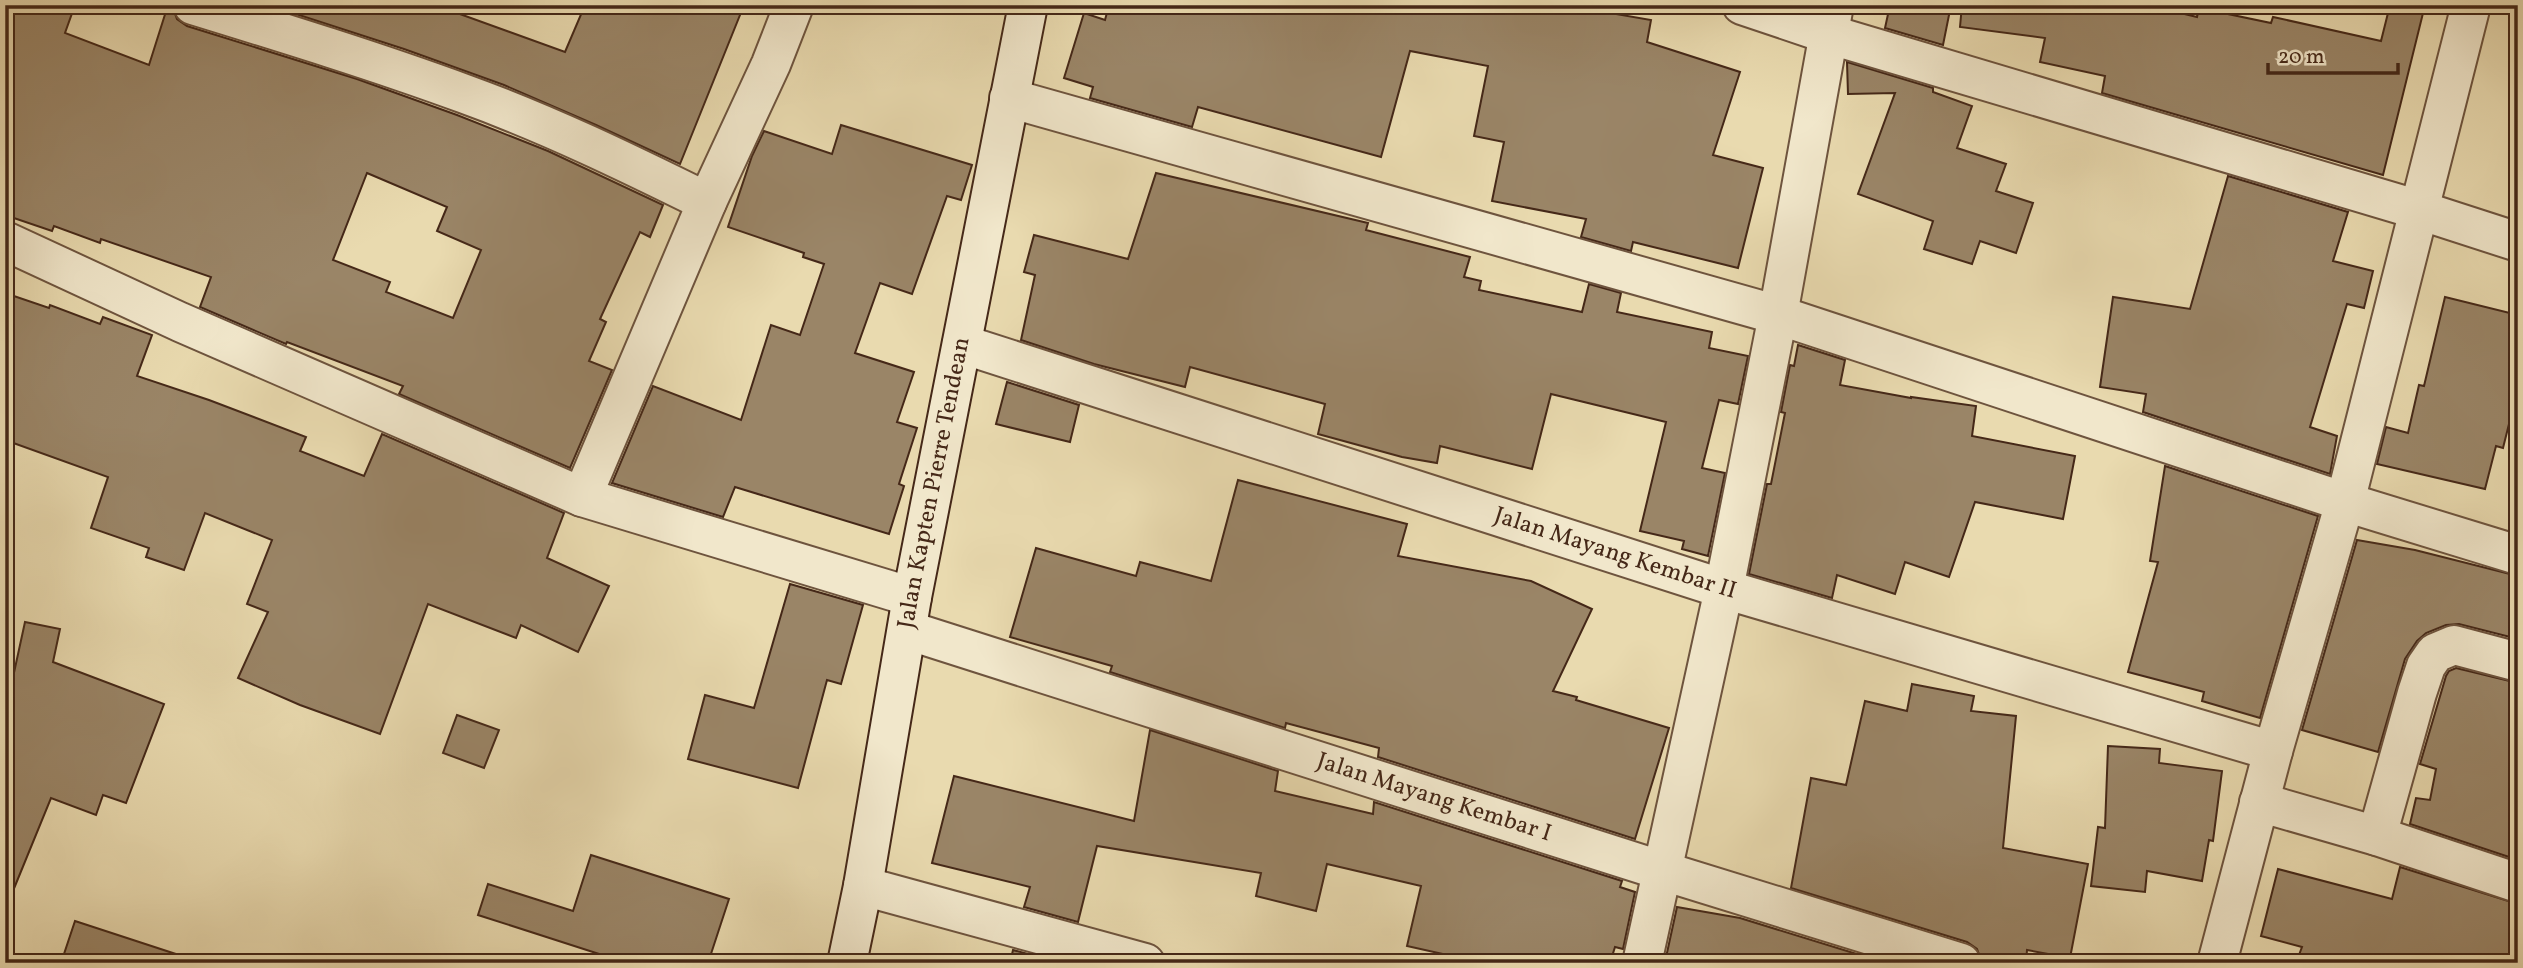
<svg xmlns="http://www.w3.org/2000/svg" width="2523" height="968" font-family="Vollkorn,serif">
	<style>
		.building { fill: #9a8567; stroke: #452818; stroke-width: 2; fill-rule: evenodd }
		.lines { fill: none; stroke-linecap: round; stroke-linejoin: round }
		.minor-casing { stroke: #6e543e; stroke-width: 42 }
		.tertiary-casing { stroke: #6e543e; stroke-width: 42 }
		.secondary-casing { stroke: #452818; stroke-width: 42 }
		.minor { stroke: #f1e7cb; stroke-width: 38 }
		.tertiary { stroke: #f1e7cb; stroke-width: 38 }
		.secondary { stroke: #f1e7cb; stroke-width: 38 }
		.labels { text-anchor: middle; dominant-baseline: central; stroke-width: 5; stroke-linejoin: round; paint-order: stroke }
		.street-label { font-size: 24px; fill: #452818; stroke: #f1e7cb }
	</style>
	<rect width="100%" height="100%" fill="#e9daaf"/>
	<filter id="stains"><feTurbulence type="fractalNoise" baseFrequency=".00286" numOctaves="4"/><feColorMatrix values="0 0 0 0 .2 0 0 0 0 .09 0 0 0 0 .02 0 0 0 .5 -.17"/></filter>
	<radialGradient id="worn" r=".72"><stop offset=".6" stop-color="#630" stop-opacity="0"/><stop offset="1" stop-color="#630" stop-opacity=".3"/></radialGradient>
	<!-- building -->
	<g class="building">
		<path d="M5 5H75L65 33 149 65 168 5H172L177 19 187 26 357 79 457 115 548 151 663 205 650 237 640 232 600 319 606 322 589 361 612 370 570 468 399 394 403 386 287 342 286 344 200 307 211 277 101 239 100 243 54 226 52 231 5 215ZM367 173 447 207 437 231 481 250 453 318 386 292 390 282 333 260Z"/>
		<path d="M268 5H435L565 52 585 5H744L680 164 596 125 504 85 404 49Z"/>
		<path d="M1109 5H1564L1651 20 1647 42 1740 72 1713 155 1763 168 1738 268 1633 242 1631 251 1581 237 1586 219 1492 201 1504 142 1474 136 1488 66 1410 51 1381 157 1198 107 1192 127 1090 98 1093 87 1064 78 1084 13 1105 20Z"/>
		<path d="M1890 5H1951L1943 45 1885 28Z"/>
		<path d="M1962 5H2147L2197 17 2199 8 2271 23 2273 17 2381 41 2390 5H2425L2383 175 2102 93 2105 76 2040 62 2045 38 1960 27Z"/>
		<path d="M1847 62 1933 88V92L1972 106 1957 148 2006 164 1996 191 2033 203 2016 253 1980 241 1972 264 1924 249 1933 221 1858 194 1895 93 1848 94Z"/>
		<path d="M841 125 972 165 961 200 947 196 912 294 880 283 855 353 914 372 897 422 917 428 899 484 904 486 889 534 735 487 723 517 612 483 653 386 741 420 771 325 800 335 824 264 803 257 804 253 728 227 752 156 764 131 832 154Z"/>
		<path d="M1156 173 1368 223 1366 230 1470 257 1464 277 1481 281 1479 290 1582 312 1589 284 1621 293 1617 312 1712 332 1709 348 1748 356 1738 404 1719 400 1702 468 1725 473 1708 556 1682 549 1684 541 1640 531 1666 422 1551 394 1532 469 1440 446 1437 463 1402 457 1318 434 1325 404 1190 367 1185 387 1094 364 1021 340 1035 275 1024 272 1034 235 1128 259Z"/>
		<path d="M2228 176 2348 212 2333 261 2373 271 2364 308 2347 304 2310 427 2337 436 2330 474 2143 412 2146 394 2100 387 2113 297 2190 309Z"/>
		<path d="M5 293 49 308 50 305 100 324 103 317 152 335 137 376 209 400 306 437 300 451 364 476 382 434 564 513 547 558 609 586 578 652 521 625 516 638 428 604 380 734 300 705 238 678 268 612 247 604 272 540 205 513 184 570 146 557 149 548 91 528 108 477 5 440Z"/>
		<path d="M2445 297 2518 315V388L2503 448 2496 446 2485 489 2377 464 2386 427 2408 433 2419 385 2424 386Z"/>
		<path d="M1798 345 1845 360 1840 385 1911 398V397L1976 406 1972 436 2075 456 2063 519 1975 502 1949 577 1905 562 1895 594 1837 575 1832 598 1749 574 1767 484H1771L1785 413 1781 412 1790 365 1794 366Z"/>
		<path d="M1007 382 1079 405 1070 442 996 424Z"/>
		<path d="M2165 466 2318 516 2260 718 2202 701 2204 692 2128 672 2158 562 2150 561Z"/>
		<path d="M1238 480 1407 524 1398 556 1531 581 1592 609 1553 691 1577 697 1576 700 1669 728 1635 839 1378 757 1379 748 1286 723 1285 728 1110 672 1112 666 1010 637 1036 548 1136 576 1140 562 1211 581Z"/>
		<path d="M2357 540 2415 550 2518 576V639L2459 624 2446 625 2426 633 2417 641 2405 659 2378 752 2302 730Z"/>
		<path d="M790 584 863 605 841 684 827 680 798 788 688 759 705 695 754 708Z"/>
		<path d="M25 622 60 629 53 662 164 704 126 803 103 795 96 815 51 798 6 908 5 714Z"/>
		<path d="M2456 668 2518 683V860L2410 824 2416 798 2430 800 2436 769 2420 764 2446 676 2449 671Z"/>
		<path d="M1912 684 1974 696 1971 711 2016 716 2003 848 2088 864 2070 958 2027 950 2026 963H1982L1977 949 1967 942 1791 888 1811 778 1846 785 1865 701 1907 711Z"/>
		<path d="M457 715 499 730 484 768 443 753Z"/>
		<path d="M1150 730 1278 771 1275 791 1373 814 1374 802 1622 881 1620 887 1635 892 1623 949 1615 947 1610 963H1483L1407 946 1421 886 1327 864 1316 911 1256 896 1261 873 1097 846 1078 922 1024 907 1030 887 932 863 954 776 1134 821Z"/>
		<path d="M2108 746 2160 749 2159 763 2222 771 2213 841 2209 840 2202 881 2147 871 2145 892 2091 886 2098 827 2105 828Z"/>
		<path d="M591 855 729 899 708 963H627L478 915 488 884 573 911Z"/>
		<path d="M2400 867 2518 904V963H2296L2302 947 2261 936 2278 869 2392 899Z"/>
		<path d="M1677 907 1740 918 1886 963H1669L1665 962Z"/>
		<path d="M75 921 182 956 181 963H61Z"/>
		<path d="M1013 950 1061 963H1010Z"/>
	</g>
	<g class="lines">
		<defs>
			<g id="minor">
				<path d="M193 5C284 33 375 61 465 94 548 124 628 163 707 202"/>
				<path d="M1742 5 1828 34 2419 210 2518 242"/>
				<path d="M1009 98 1778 315 2345 502 2518 555"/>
				<path id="s1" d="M962 344 1724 589 2273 751"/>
				<path d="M582 497 707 202 771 64 794 5"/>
				<path id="s2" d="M907 630 1663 871 1961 963"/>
				<path d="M2259 802 2377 836 2518 883"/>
				<path d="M2377 836 2417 693 2426 666 2435 653 2454 645 2518 662"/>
				<path d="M863 886 1145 963"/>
				<path d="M1642 963 1724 589 1778 315 1834 5"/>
				<path d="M2217 963 2273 751 2345 502 2471 5"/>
			</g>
			<path id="tertiary" d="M5 241 180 322 582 497 912 597"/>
			<g id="secondary">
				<path id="s3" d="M847 963 863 886 912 597 1028 5"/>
			</g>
		</defs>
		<!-- minor casing -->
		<use href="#minor" class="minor-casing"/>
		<!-- tertiary casing -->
		<use href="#tertiary" class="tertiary-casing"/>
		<!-- secondary casing -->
		<use href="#secondary" class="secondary-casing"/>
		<!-- minor -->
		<use href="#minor" class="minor"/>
		<!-- tertiary -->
		<use href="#tertiary" class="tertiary"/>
		<!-- secondary -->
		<use href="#secondary" class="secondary"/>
	</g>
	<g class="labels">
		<!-- street labels -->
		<g class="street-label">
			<text stroke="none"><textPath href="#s3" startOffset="488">Jalan Kapten Pierre Tendean</textPath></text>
			<text stroke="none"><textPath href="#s1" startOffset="686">Jalan Mayang Kembar II</textPath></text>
			<text stroke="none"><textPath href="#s2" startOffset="553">Jalan Mayang Kembar I</textPath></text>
		</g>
	</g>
	<!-- margin -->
	<rect width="2523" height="968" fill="none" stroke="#e9daaf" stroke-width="28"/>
	<rect x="7" y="7" width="2509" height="954" fill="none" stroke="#452818" stroke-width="3.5"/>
	<rect x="14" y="14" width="2495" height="940" fill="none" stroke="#452818" stroke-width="2"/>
	<!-- scale -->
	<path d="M2268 63v10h130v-10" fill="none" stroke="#452818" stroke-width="3.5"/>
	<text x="2278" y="63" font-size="21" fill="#452818" stroke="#f1e7cb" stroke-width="5" paint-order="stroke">20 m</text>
	<rect width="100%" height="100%" filter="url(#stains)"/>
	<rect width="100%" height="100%" fill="url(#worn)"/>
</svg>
